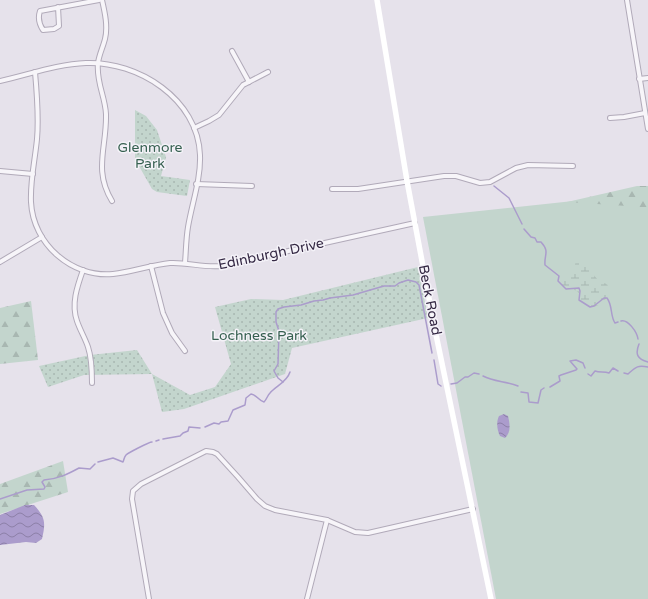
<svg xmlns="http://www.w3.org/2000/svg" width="648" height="599" font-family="'Varela Round',sans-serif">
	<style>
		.green { fill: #c3d5cd }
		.forest { fill: url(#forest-firs) }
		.wetland { fill: url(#wetland-marsh) }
		.park { fill: url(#park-dots) }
		.water { fill: url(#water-waves) }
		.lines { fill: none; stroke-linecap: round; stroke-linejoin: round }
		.stream { stroke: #ab9ccc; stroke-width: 1.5 }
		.minor-casing { stroke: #b1aab9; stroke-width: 6 }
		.minor { stroke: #f7f5f9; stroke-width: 4 }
		.secondary { stroke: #fff; stroke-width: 5.5 }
		.labels { text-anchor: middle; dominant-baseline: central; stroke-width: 3; stroke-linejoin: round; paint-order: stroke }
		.park-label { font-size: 14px; fill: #366050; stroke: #f4f2f8 }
		.street-label { font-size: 14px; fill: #352944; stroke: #f4f2f8 }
	</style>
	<defs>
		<pattern id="forest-firs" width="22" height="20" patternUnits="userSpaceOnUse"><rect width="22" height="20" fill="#c3d5cd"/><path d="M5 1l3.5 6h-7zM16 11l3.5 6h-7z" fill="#a8b7b1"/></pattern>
		<pattern id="wetland-marsh" width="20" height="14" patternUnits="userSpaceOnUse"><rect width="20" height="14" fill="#c3d5cd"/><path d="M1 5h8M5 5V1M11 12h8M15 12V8" fill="none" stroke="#a8b7b1"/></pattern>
		<pattern id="park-dots" width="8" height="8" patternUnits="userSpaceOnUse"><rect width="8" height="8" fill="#c3d5cd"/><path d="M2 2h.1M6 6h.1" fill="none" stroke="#a8b7b1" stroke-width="1.8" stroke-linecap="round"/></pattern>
		<pattern id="water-waves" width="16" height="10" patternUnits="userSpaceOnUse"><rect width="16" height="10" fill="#ab9ccc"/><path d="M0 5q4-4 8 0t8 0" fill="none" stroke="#8c7fa7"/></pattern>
	</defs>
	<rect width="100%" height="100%" fill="#e6e2eb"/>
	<!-- green -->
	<path class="green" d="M648 193V599H496L423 217Z"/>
	<!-- forest -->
	<g class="forest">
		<path d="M637 186H648V222L627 206 567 202Z"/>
		<path d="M31 301 38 360 0 364V308Z"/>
		<path d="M63 461 68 492 0 514V484Z"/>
	</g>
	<!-- wetland -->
	<path class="wetland" d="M579 260 582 262 599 281 607 284 610 291C605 308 577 318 578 292L575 290 567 291 562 287C562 278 568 274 575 269V264Z"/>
	<!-- park -->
	<g class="park">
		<path d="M135 110 146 116 157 130 166 157 161 176 190 180 187 196 157 192 152 189 135 159Z"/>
		<path d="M418 267 428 318 292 348 285 374 184 409 162 412 152 374 84 375 48 387 39 366 90 355 137 350 152 374 190 395 215 387 231 364 215 307 251 299 283 300Z"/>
	</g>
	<!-- water -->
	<g class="water">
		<path d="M504 414 508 416C510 424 511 433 505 438L500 436C497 430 496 422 499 416Z"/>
		<path d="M25 505H34C45 517 46 522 42 539L36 543 26 542 0 545V515Z"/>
	</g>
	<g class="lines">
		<!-- stream -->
		<g class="stream">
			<path d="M494 186 509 198 522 224"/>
			<path d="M524 229 531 237 535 238 537 242H541C550 252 544 254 545 265L559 276 558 281 566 289 579 288 580 291 579 300 590 307 594 306 604 298H607C613 306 610 316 615 323L618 322"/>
			<path d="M621 321C628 319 637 332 638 339"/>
			<path d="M639 344C635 354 637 359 648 362"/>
			<path d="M434 360 438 384 441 386"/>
			<path d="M624 373 628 374C636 367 637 365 648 367"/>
			<path d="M588 374 591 376 595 371C600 373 604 371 609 373L613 368 618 371"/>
			<path d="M483 376C494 382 506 381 518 386"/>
			<path d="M283 382 278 378 274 371 278 364 279 331 276 322V312L278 309 284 307 301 305 314 301 323 300 330 298 353 295 384 286H395L399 283 408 280 416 282 419 285 432 353"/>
			<path d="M451 384 457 383 465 377H468L474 373 479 374"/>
			<path d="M550 387 560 381 559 376 561 375 576 370 577 369 570 361 576 360 583 363 585 368"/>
			<path d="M521 392 528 393 529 402 538 403 541 390 544 388"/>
			<path d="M205 427 214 423 219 424 221 422 228 421 233 410 245 405 246 398 251 394C257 395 259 401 264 402 267 399 267 396 270 393 276 386 287 382 290 372"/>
			<path d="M163 439 180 436 183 433 188 431 189 427 200 428"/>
			<path d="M156 441 159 440"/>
			<path d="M98 462 113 458 123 462C124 460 124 457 126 455 128 453 149 442 152 442"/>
			<path d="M0 499 27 490 44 489 45 487 42 482 44 480C58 479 68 474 79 468L90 469 95 464"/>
		</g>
		<defs>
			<g id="minor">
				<path d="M102 0C105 13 108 27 105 39 103 47 99 55 98 63 96 82 105 96 106 114 107 147 93 170 112 201"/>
				<path d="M627 0 648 129"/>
				<path d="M58 7 59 26 54 29 43 30C39 24 38 17 40 11L99 0"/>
				<path d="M232 51 249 82"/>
				<path d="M35 72C37 94 39 117 37 139 35 160 30 181 31 202 33 244 72 278 113 274 132 272 151 265 170 263 187 262 204 268 221 266L415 223"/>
				<path d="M639 79 648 78"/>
				<path d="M0 81C28 75 57 64 86 63 138 61 198 99 200 155 201 179 192 203 188 227 186 239 186 251 185 263"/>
				<path d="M610 118 624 117 645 113"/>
				<path d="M194 128 209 121 219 115 243 85 268 72"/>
				<path d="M0 171 33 174"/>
				<path d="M196 184 252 186"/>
				<path d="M332 189H358L444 176H456L480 183 490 182 516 168 528 165 573 166"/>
				<path d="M0 262 42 237"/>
				<path d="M151 266 163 313 172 333 185 351"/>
				<path d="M83 270C77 287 71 304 77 321 80 330 85 338 88 347 92 359 92 371 92 383"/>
				<path d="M149 599 132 499 133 491 141 484 206 451 213 452 217 454 238 477 257 499 265 506 275 510 327 520 355 532 368 533 473 509"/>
				<path d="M307 599 327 520"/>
			</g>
		</defs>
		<!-- minor casing -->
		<use href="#minor" class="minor-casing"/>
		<!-- minor -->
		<use href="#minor" class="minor"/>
		<!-- secondary -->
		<path class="secondary" d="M377 0 407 181 434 325 491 599"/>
	</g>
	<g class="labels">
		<!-- park labels -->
		<g class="park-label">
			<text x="150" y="147">Glenmore<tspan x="150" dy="16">Park</tspan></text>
			<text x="259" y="335">Lochness Park</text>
		</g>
		<!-- street labels -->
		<g class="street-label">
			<text transform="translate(271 254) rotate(-12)">Edinburgh Drive</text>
			<text transform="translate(430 300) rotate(79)">Beck Road</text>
		</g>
	</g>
</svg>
